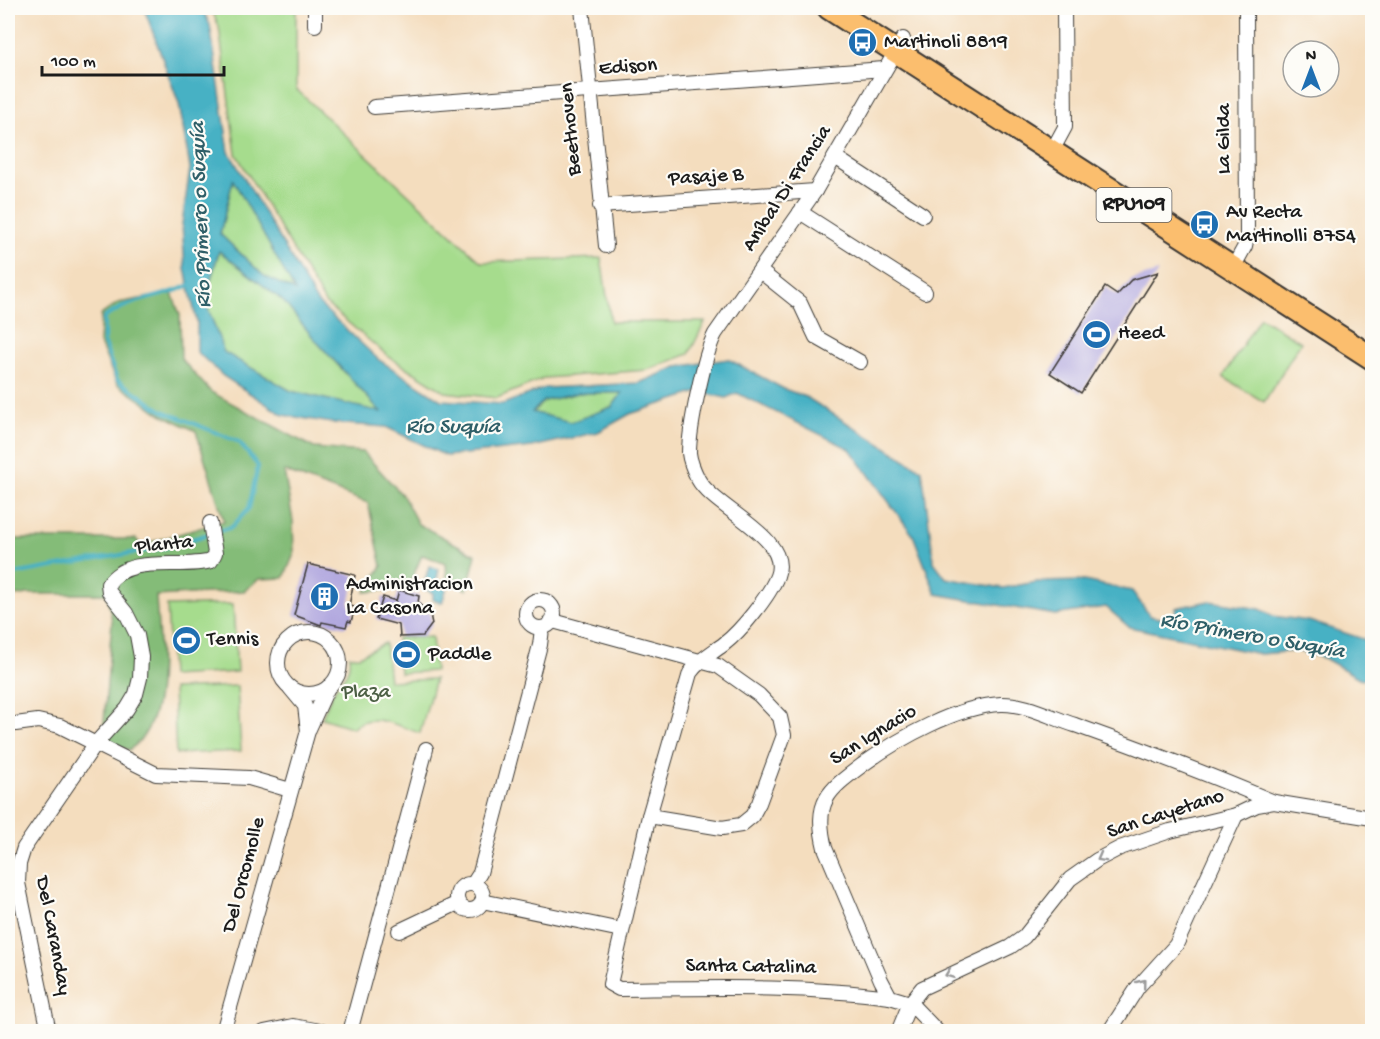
<svg xmlns="http://www.w3.org/2000/svg" width="1380" height="1039" font-family="'Gochi Hand',sans-serif">
	<style>
		.green { fill: #a6dc8d; stroke: #617c54; stroke-width: 1.5 }
		.forest { fill: #84bc78; stroke: #506c4a; stroke-width: 1.5 }
		.water { fill: #46b1c4; stroke: #316670; stroke-width: 1.5; fill-rule: evenodd }
		.lines { fill: none; stroke-linecap: round; stroke-linejoin: round }
		.stream { stroke: #46b1c4; stroke-width: 4 }
		.building { fill: #aba1dd }
		.street-casing { stroke: #3c3934; stroke-width: 16 }
		.primary-casing { stroke: #3c3934; stroke-width: 26 }
		.street { stroke: #fff; stroke-width: 14 }
		.primary { stroke: #fbbe6e; stroke-width: 22 }
		.oneway { stroke: #999 }
		.labels { text-anchor: middle; dominant-baseline: central; stroke-width: 4.5; stroke-linejoin: round; paint-order: stroke }
		.shield { fill: #fdfcf7; stroke: #605f5e; stroke-width: 1.5 }
		.shield-label { font-size: 20px; font-weight: bold; fill: #1c1c1c }
		.poi-label { font-size: 21px; fill: #1c1c1c; stroke: #fdfcf7; text-anchor: start }
		.street-label { font-size: 21px; fill: #1c1c1c; stroke: #fdfcf7 }
		.park-label { font-size: 21px; fill: #4c5f44; stroke: #fdfcf7 }
		.water-label { font-size: 22px; font-style: italic; fill: #2f5f68; stroke: #fdfcf7 }
	</style>
	<rect width="100%" height="100%" fill="#fdfcf7"/>
	<filter id="ink" filterUnits="userSpaceOnUse"><feTurbulence type="fractalNoise" baseFrequency=".0167" numOctaves="2"/><feDisplacementMap in="SourceGraphic" scale="12" xChannelSelector="R" yChannelSelector="G"/><feConvolveMatrix kernelMatrix="1 2 1 2 8 2 1 2 1" color-interpolation-filters="sRGB"/></filter>
	<filter id="wash" filterUnits="userSpaceOnUse"><feTurbulence type="fractalNoise" baseFrequency=".008" numOctaves="4" result="noise"/><feDisplacementMap in="SourceGraphic" scale="24" xChannelSelector="R" yChannelSelector="G"/><feGaussianBlur stdDeviation="1.35" result="paint"/><feColorMatrix in="noise" values="0 0 0 0 0 0 0 0 0 0 0 0 0 0 0 0 0 1.4 0 .05"/><feComposite in="paint" operator="in"/></filter>
	<g filter="url(#wash)">
		<rect width="100%" height="100%" fill="#f4ddbe"/>
		<!-- green -->
		<g class="green">
			<path d="M211 8H296V89L481 262 601 258 611 322H705L689 354 647 370 545 378 497 398 445 392 389 357 325 303 236 154 219 27Z"/>
			<path d="M233 179 296 292 264 276 220 234Z"/>
			<path d="M219 251 283 301 317 342 382 413 291 391 223 352 205 300Z"/>
			<path d="M1260 317 1301 342 1264 402 1223 377Z"/>
			<path d="M578 393H622L612 407 570 423 532 413 544 401Z"/>
			<path d="M233 604 237 672 171 676 167 606Z"/>
			<path d="M432 637 435 671 400 673 397 638Z"/>
			<path d="M385 643 389 681 435 679 420 733C400 727 370 710 353 728L322 718C326 709 329 699 334 691 342 678 351 673 349 656H359Z"/>
			<path d="M237 686 241 751 176 754 173 689Z"/>
		</g>
		<!-- forest -->
		<path class="forest" d="M172 293 180 315 181 359 211 392 314 448 363 452 403 496 418 524 476 555 467 590 447 581 446 563 422 555 412 579 388 590 365 592 382 566 368 503 284 471 293 521 294 554 284 578 259 579 244 591 156 596C158 641 172 722 129 750L111 744V740L103 734 112 621 107 594H28L8 597V539H136L141 545 224 521 196 431 161 414 117 384 99 341 101 315 118 303Z"/>
		<!-- water -->
		<g class="water">
			<path d="M144 8H202L210 25 229 152 317 302 379 360 441 400 503 404 545 388 639 383 677 367 728 359 784 389 806 397 922 470 934 562 946 578 1003 588 1036 582 1084 581 1132 591 1150 616 1174 621 1176 608 1209 601 1260 609 1273 616 1309 621 1372 642V681L1359 678 1324 658 1297 651 1260 654 1129 627 1106 607 1055 615 936 594 913 535 850 449 737 393 726 398 698 392 630 414 598 432 532 447 446 456 386 427 332 423 283 415 223 376 197 352V323L185 269 182 224 190 168 179 104ZM233 180 295 291 264 276 220 234ZM219 251 283 301 317 342 381 412 291 391 224 352 205 300ZM578 393H622L612 407 571 422 532 412 544 401Z"/>
			<path d="M429 566 439 569 436 583 447 587 442 603 433 600V593L423 588Z"/>
		</g>
		<g class="lines">
			<!-- stream -->
			<path class="stream" d="M8 575 166 547 232 527 249 508 258 466 239 442 161 410 117 380 104 343V318C135 296 160 300 192 284"/>
		</g>
		<g id="blocks">
			<!-- building -->
			<g class="building">
				<path d="M1158 272 1081 393 1050 373 1105 287 1117 295 1131 280Z"/>
				<path d="M308 564 355 575 349 606 355 607 351 622 348 621 346 627 322 622 321 625 294 615Z"/>
				<path d="M399 590 419 596 418 603 430 614 432 624 423 636 400 637 399 625 376 619 383 597 396 601Z"/>
			</g>
		</g>
	</g>
	<g filter="url(#ink)">
		<use href="#blocks" fill-opacity="0" stroke="#3c3934" stroke-width="1.5"/>
		<g class="lines">
			<defs>
				<g id="street">
					<path d="M315 8V25"/>
					<path d="M582 8 606 246"/>
					<path d="M374 107 884 69"/>
					<path d="M1052 151 1065 127 1064 8"/>
					<path d="M835 157 923 215"/>
					<path d="M600 206 815 191"/>
					<path d="M800 212 925 292"/>
					<path d="M1233 268 1245 246 1247 236 1246 8"/>
					<path d="M760 271 800 303 816 337 860 362"/>
					<circle cx="540" cy="614" r="14"/>
					<path d="M553 621 718 666 759 695 780 717 784 735 759 803 752 816 741 825 722 828 649 816"/>
					<circle cx="309" cy="663" r="31"/>
					<path d="M290 688 305 706 308 731 328 687"/>
					<path d="M8 725 38 721 60 726 156 774 249 778 290 790"/>
					<path d="M473 884 480 873 540 645 542 629"/>
					<circle cx="470" cy="897" r="13"/>
					<path d="M482 901 621 930"/>
					<path d="M399 931 458 903"/>
					<path d="M890 997C800 985 710 988 619 989L610 984 649 816 690 673C699 660 712 653 724 644 741 631 770 595 777 576 792 537 714 509 698 479 694 471 690 462 689 453 689 429 704 355 715 334L815 191 903 39"/>
					<path d="M49 1032 18 883 19 864 24 848 96 743 127 709 136 694 140 678 141 657 137 635 126 613 109 592 108 584C130 553 179 570 211 561L215 553 210 523"/>
					<path d="M223 1032 308 731"/>
					<path d="M264 1032 293 1026 326 1032"/>
					<path d="M350 1032 426 749"/>
					<path d="M898 1032 910 1003 922 988 1010 947 1024 937 1070 879 1097 860 1120 848 1170 831 1236 815 1257 805 1274 802 1372 818"/>
					<path d="M938 1032 910 1003 890 997 881 980 825 848C813 800 829 790 865 763 900 738 957 706 1001 704 1025 703 1052 718 1075 725 1142 749 1208 774 1274 802"/>
					<path d="M1109 1032 1138 987 1176 945 1236 815"/>
				</g>
				<path id="primary" d="M829 8 1372 358"/>
			</defs>
			<!-- street casing -->
			<use href="#street" class="street-casing"/>
			<!-- primary casing -->
			<use href="#primary" class="primary-casing"/>
			<!-- street -->
			<use href="#street" class="street"/>
			<!-- primary -->
			<use href="#primary" class="primary"/>
		</g>
		<!-- one-way arrows -->
		<defs><path id="oneway-chevron" d="M-2-3.5L2.5 0L-2 3.5" fill="none" stroke-width="1.6" stroke-linecap="round" stroke-linejoin="round" transform="scale(1.5)"/></defs>
		<g class="oneway">
			<use href="#oneway-chevron" transform="translate(1101 858) rotate(151)"/>
			<use href="#oneway-chevron" transform="translate(949 974) rotate(159)"/>
			<use href="#oneway-chevron" transform="translate(1142 983) rotate(-51)"/>
		</g>
	</g>
	<!-- icons -->
	<defs>
		<symbol id="bus-disc" viewBox="-11 -11 22 22"><circle r="9.5" fill="#1f6fb2" stroke="#fdfcf7"/><path d="M-5-6H5V4H4V6H2V4H-2V6H-4V4H-5ZM-3.5-4V0h7V-4ZM-3.5 1.2v1.5H-2V1.2ZM2 1.2v1.5H3.5V1.2Z" fill="#fff"/></symbol>
		<symbol id="stadium-disc" viewBox="-11 -11 22 22"><circle r="9.5" fill="#1f6fb2" stroke="#fdfcf7"/><path d="M0-5a6.5 5 0 1 0 0 10a6.5 5 0 1 0 0-10ZM-3.5-1.8h7v3.6h-7Z" fill="#fff"/></symbol>
		<symbol id="building-disc" viewBox="-11 -11 22 22"><circle r="9.5" fill="#1f6fb2" stroke="#fdfcf7"/><path d="M-4-6H4V6H1V3H-1V6H-4ZM-2.5-4.3h1.7v1.8h-1.7ZM.8-4.3h1.7v1.8H.8ZM-2.5-1h1.7V.8h-1.7ZM.8-1h1.7V.8H.8Z" fill="#fff"/></symbol>
	</defs>
	<g fill-rule="evenodd">
		<use href="#bus-disc" x="846" y="26" width="33" height="33"/>
		<use href="#bus-disc" x="1188" y="208" width="33" height="33"/>
		<use href="#stadium-disc" x="1080" y="318" width="33" height="33"/>
		<use href="#building-disc" x="308" y="580" width="33" height="33"/>
		<use href="#stadium-disc" x="170" y="624" width="33" height="33"/>
		<use href="#stadium-disc" x="390" y="638" width="33" height="33"/>
	</g>
	<g class="labels">
		<!-- shield labels -->
		<rect class="shield" x="1096.5" y="188" width="75" height="34" rx="4.5"/>
		<g class="shield-label">
			<text x="1134" y="205">RPU109</text>
		</g>
		<!-- poi labels -->
		<g class="poi-label">
			<text x="884" y="43">Martinoli 8819</text>
			<text x="1226" y="213">Av Recta<tspan x="1226" dy="24">Martinolli 8754</tspan></text>
			<text x="1118" y="334">Heed</text>
			<text x="346" y="585">Administracion<tspan x="346" dy="24">La Casona</tspan></text>
			<text x="207" y="640">Tennis</text>
			<text x="428" y="655">Paddle</text>
		</g>
		<!-- street labels -->
		<g class="street-label">
			<text transform="translate(628 68) rotate(-4)">Edison</text>
			<text transform="translate(572 129) rotate(-95)">Beethoven</text>
			<text transform="translate(1225 139) rotate(-90)">La Gilda</text>
			<text transform="translate(706 178) rotate(-4)">Pasaje B</text>
			<text transform="translate(788 189) rotate(-57)">Aníbal Di Francia</text>
			<text transform="translate(164 546) rotate(-6)">Planta</text>
			<text transform="translate(874 736) rotate(-32)">San Ignacio</text>
			<text transform="translate(1166 815) rotate(-18)">San Cayetano</text>
			<text transform="translate(245 875) rotate(-75)">Del Orcomolle</text>
			<text transform="translate(52 936) rotate(79)">Del Caranday</text>
			<text transform="translate(751 968) rotate(1)">Santa Catalina</text>
		</g>
		<!-- park labels -->
		<g class="park-label">
			<text x="366" y="693">Plaza</text>
		</g>
		<!-- water labels -->
		<g class="water-label">
			<text transform="translate(202 215) rotate(-92)">Río Primero o Suquía</text>
			<text x="453" y="428">Río Suquía</text>
			<text transform="translate(1252 637) rotate(10)">Río Primero o Suquía</text>
		</g>
	</g>
	<!-- margin -->
	<rect width="1380" height="1039" fill="none" stroke="#fdfcf7" stroke-width="30"/>
	<!-- north arrow -->
	<g transform="translate(1311 69)"><circle r="28" fill="#fdfcf7" stroke="#a3a29f" stroke-width="1.5"/>
	<path d="M0-4.5L10 22L0 15L-10 22Z" fill="#1f6fb2"/>
	<text y="-9" font-size="16" font-weight="bold" text-anchor="middle" fill="#1c1c1c">N</text>
	</g>
	<!-- scale -->
	<path d="M42 66v9h182v-9" fill="none" stroke="#1c1c1c" stroke-width="3"/>
	<text x="51" y="66" font-size="18" fill="#1c1c1c" stroke="#fdfcf7" stroke-width="4.5" paint-order="stroke">100 m</text>
</svg>
